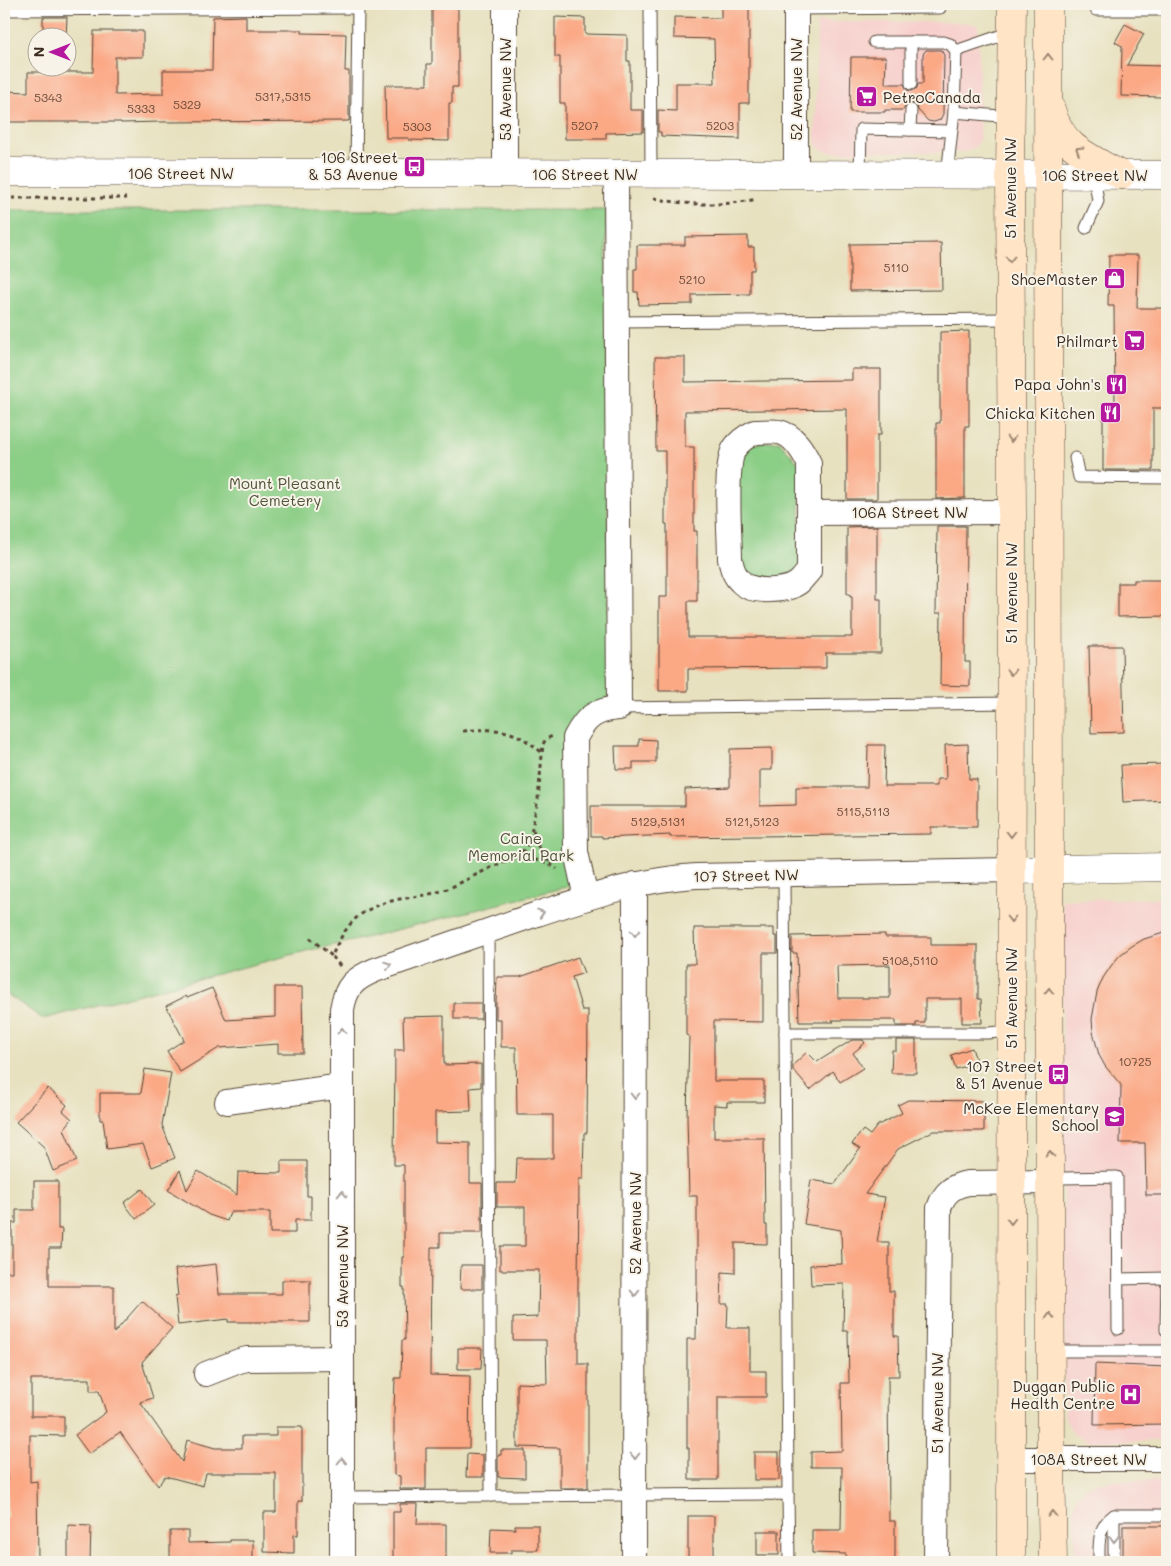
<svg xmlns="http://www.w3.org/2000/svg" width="1171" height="1566" font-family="Mali,sans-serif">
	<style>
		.built { fill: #f7d0cd }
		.green { fill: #8bce86; stroke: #637c52 }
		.building { fill: #fba885; fill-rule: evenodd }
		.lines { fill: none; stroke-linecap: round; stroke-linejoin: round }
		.service-casing { stroke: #554536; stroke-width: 13 }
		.minor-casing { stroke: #554536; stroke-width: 26 }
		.tertiary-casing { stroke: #554536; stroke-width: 29 }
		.secondary-casing { stroke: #554536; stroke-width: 29 }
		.path { stroke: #554536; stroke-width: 3; stroke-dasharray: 4 4; stroke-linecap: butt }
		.service { stroke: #fff; stroke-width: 11 }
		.minor { stroke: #fff; stroke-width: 24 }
		.tertiary { stroke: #fff; stroke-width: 28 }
		.secondary { stroke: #ffe4c6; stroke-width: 28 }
		.oneway { stroke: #9d8772 }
		.oneway2 { stroke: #a79f9a }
		.labels { text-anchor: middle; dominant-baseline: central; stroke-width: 4; stroke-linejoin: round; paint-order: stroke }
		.number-label { font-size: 12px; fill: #6b4a38 }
		.street-label { font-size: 15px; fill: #3b2a1e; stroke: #f7f3e8 }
		.poi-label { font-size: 15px; fill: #3b2a1e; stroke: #f7f3e8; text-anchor: end }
		.park-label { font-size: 15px; fill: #4f5338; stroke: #f7f3e8 }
	</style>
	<rect width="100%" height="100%" fill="#f7f3e8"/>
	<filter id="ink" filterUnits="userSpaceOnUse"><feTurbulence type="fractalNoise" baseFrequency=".02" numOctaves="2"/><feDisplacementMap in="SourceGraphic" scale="10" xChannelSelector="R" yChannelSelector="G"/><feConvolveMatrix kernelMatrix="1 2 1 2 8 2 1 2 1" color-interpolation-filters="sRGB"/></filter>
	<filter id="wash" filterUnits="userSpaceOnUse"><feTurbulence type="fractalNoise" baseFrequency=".0096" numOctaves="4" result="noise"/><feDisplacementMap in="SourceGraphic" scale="20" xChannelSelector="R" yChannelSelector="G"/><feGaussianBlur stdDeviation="1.12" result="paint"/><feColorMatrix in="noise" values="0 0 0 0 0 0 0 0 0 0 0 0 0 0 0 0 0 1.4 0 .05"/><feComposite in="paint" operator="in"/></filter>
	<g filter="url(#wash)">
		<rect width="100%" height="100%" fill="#e7e1bf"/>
		<!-- built -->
		<g class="built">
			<path d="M817 22H962L978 25 980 138 976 146 970 150 962 152H829L822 150 816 144 815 138Z"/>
			<path d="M1167 898V1441H1089L1073 1434 1065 1418 1062 900Z"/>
			<path d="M1167 1480V1562H1075L1074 1506 1078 1495 1085 1488 1097 1483 1111 1481Z"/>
		</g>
		<!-- green -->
		<g class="green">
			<path d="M4 210H606L609 697 580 718 574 885 353 941 310 950 43 1019 4 992Z"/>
			<path d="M779 441 800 465V567L783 581 759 580 741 568 738 466 750 444Z"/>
		</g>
		<g id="blocks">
			<!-- building -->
			<g class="building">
				<path d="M432 4H458V87H452V103H449V141L409 140V138H386L385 85H427V64H432Z"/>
				<path d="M721 4H749V103H740V139L661 136V132H658V110L676 111V83H715L714 39 674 38V17L721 18Z"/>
				<path d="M246 16V30H302V33L346 34 345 71H349V121L160 122 121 123V122H4V91L28 92V72H93L94 31H143V57H115V95L163 94V70H212L213 17Z"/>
				<path d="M43 17H67L66 38H43Z"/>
				<path d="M555 17 585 18V34L627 35V61H630V110H643V132L606 133V139H565V103H560V57H555Z"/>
				<path d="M1125 24 1144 34 1127 65 1163 66 1162 97 1121 96 1122 46 1115 42Z"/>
				<path d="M926 50H941L944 55 943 114 940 120 934 122 928 121 918 110 917 106 912 103 907 104 903 110H885V112H850L851 57H886L885 84H904L907 90 911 91 917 88 918 84H923V54Z"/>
				<path d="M748 236V247H754V270H750V294L692 295V304L639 305 638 292H634V269H637V245H685V237Z"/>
				<path d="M941 243 942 290 850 291V244Z"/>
				<path d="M1109 255H1138L1137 308H1167V408H1153V470H1103V403H1115L1114 306H1108Z"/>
				<path d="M969 331V426H965V498L936 499V423H940V332Z"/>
				<path d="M655 357H685V382L852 380V369H881V435H877V499H847V409L685 411V447H694V531H697V601H688V637H852V597H850V594H847V527L877 526V599H881V653H826V668L688 669V691H659V597H667V524H665V451H656Z"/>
				<path d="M937 526H966L965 662H970V686L940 685 941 613H936Z"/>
				<path d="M1134 580H1167V616L1118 617V583H1134Z"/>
				<path d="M1089 646H1122L1124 732 1091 733Z"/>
				<path d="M639 739 656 740V762H633V769H616L615 746H639Z"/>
				<path d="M968 744 969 779H977V827H931V834L670 837V835L602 838V836H591V806H685V789L730 787V749L772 748V770H760V806L796 805V787H867L868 745H885L884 786H937V779H946L945 745Z"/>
				<path d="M1167 764V800L1123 802 1121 765Z"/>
				<path d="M694 928H774V936H777V953H763V1022L714 1021V1081H764V1102H727V1106L714 1105V1138H764L765 1225H767V1244L735 1243V1273L722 1272 721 1304H728L727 1328H750V1371H766V1397H718V1480H689V1448H687V1339H696L697 1283V1196H689L687 1117 689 1036 686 1035V964H695Z"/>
				<path d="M1167 932V1195H1146L1145 1143H1120L1121 1085 1105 1066 1099 1055 1093 1032 1092 1019 1097 992 1103 978 1111 966 1120 955 1132 946 1144 939Z"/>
				<path d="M885 934V937H931V945H978V999H981L982 1023H962V999H925V1023H916V1026H896V1020H832L834 1022H799L797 953H792V936ZM890 965V998H838L837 966Z"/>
				<path d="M578 957 584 973 572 977 582 1010H588L587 1133H584L583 1179H579L578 1286V1364H588V1488H560V1448L517 1447V1383L547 1384 546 1340H513V1318L538 1317 539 1270H500V1246H525V1207H497V1183H516L517 1158H553V1115H517L516 1047H501V1019H496V1003L497 977H520Z"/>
				<path d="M275 987H302L303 1053H278V1044L219 1048 180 1072 167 1051 184 1040 166 1006 186 996 187 998 212 988 226 1020 275 1017Z"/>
				<rect x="454" y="1003" width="27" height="16"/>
				<path d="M444 1016V1065L481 1064V1087L470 1088 471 1111 435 1112V1142L470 1143V1183H482V1233H440V1247H431L430 1375 470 1376 469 1448H426V1489H400V1476L394 1475V1412L395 1378H401L402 1340H405L404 1287H402V1257H404V1165H394L395 1050H404L403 1017Z"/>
				<path d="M852 1040H863L865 1043 853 1053 863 1068 840 1082 833 1071 810 1090 793 1070V1065L807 1052 817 1062Z"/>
				<path d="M896 1040H916V1073H891L892 1050H896Z"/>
				<path d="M972 1048 977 1063 956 1069 951 1055Z"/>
				<path d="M145 1069 171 1073 162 1125 175 1158 152 1167 143 1144 107 1149 103 1120H100V1093H141Z"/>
				<path d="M48 1088 67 1105 63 1111 72 1119 64 1129 77 1161 53 1171 44 1147 16 1122Z"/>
				<path d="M908 1100 984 1101V1131H933L898 1149 865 1194 885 1197 877 1242H889V1291H894V1336H898L899 1376H888L889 1521H895V1561H846V1554L812 1553V1530H841L842 1467H811V1452L842 1451 841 1383H849L848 1331H843L844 1284 811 1285 810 1265 842 1264 841 1230 804 1224 811 1180 835 1184 860 1149 852 1144 863 1130 870 1135 878 1125 902 1113 898 1105Z"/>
				<path d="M281 1161H307V1196H311V1220H295V1233H270V1212H230L227 1221 209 1215 168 1190 180 1170 187 1190 198 1171 237 1195 238 1172 281 1173Z"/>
				<path d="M34 1181H58V1229H62L61 1248H49V1286H114V1333L142 1301 172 1328 142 1362 153 1398 140 1402 182 1462 187 1440 215 1448H242V1436H276V1427H302V1501H298V1535H294V1553L264 1552V1512H276V1473H206L203 1486 165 1476 158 1486 120 1432 89 1454 75 1435 106 1412 99 1391H90V1379H31V1416H64V1436L30 1435V1482L37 1481 38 1559 4 1560V1517H7V1465H4V1272H12V1223H16V1210H34Z"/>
				<path d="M142 1189 154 1205 136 1219 124 1203Z"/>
				<path d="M216 1264 219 1294H282V1280H310V1322H228V1319L178 1325 175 1297 178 1296 175 1269Z"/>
				<path d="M461 1265H482V1289H460Z"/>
				<path d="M458 1348H482L481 1369H458Z"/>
				<path d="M1095 1364 1167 1367V1424L1094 1425Z"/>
				<path d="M501 1450H525V1478L498 1477V1455H501Z"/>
				<rect x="754" y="1452" width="25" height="28"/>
				<path d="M467 1454 483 1455V1477H466Z"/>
				<path d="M400 1504H418L417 1524H446V1562H393V1512H400Z"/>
				<rect x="688" y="1516" width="26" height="46"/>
				<path d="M68 1525 91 1526 90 1562H68Z"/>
				<path d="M515 1525H538V1550H511V1553H490L491 1528 515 1529Z"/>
				<rect x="1123" y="1526" width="44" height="36"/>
				<path d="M170 1531H188V1543L230 1542V1540H253V1560L170 1562Z"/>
				<rect x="757" y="1531" width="22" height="24"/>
			</g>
		</g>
	</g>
	<g filter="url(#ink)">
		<use href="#blocks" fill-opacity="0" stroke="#554536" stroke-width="1"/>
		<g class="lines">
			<defs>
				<g id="service">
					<path d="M650 4 651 174"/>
					<path d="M1096 4V10H1167"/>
					<path d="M796 9 940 8 941 4"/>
					<path d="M4 10 358 8"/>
					<path d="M874 42H943L950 44 956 51 954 112"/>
					<path d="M911 42V84"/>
					<path d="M956 51 1011 32"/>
					<path d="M910 130 911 110"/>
					<path d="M356 172 358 4"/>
					<path d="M860 175 861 129 951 131"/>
					<path d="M947 175 954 112 1011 117"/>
					<path d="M1086 228 1098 201 1094 175"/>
					<path d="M617 322 1010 319"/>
					<path d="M1075 458 1079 477 1167 478"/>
					<path d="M619 708 1011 703"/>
					<path d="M784 874 788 1494"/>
					<path d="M488 931 491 1496"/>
					<path d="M785 1033H988L1011 1031"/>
					<path d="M1050 1182 1063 1178 1117 1177 1118 1329"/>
					<path d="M1118 1279 1167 1278"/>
					<path d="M1166 1330 1167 1278"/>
					<path d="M1050 1351H1167"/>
					<path d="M342 1497 788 1494 789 1562"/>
					<path d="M1099 1562C1099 1544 1097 1527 1114 1515H1167"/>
					<path d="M1114 1562V1515"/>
				</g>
				<g id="minor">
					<path d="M796 4V175"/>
					<path d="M505 174V4"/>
					<path d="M755 432C763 432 772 431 779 432 794 435 803 451 809 463V571C805 575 802 580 798 583 786 592 753 593 742 583 734 576 732 568 730 559 730 534 724 468 734 449 739 441 747 436 755 432Z"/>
					<path d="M809 513 1012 512"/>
					<path d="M586 898 576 852 575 738C586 717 595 710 619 708L616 174"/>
					<path d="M227 1102 342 1086"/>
					<path d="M206 1374 239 1361 247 1359 342 1358"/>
					<path d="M1011 1459H1167"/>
					<path d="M342 1562V1009C346 986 354 979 375 970 429 951 483 933 537 914 589 897 641 879 696 876L1011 870"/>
					<path d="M634 1562 635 884"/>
					<path d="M936 1562 939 1208C944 1193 953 1185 969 1183L1050 1182"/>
				</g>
				<g id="tertiary">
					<path d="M4 172 1167 175"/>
					<path d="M1011 870 1167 867"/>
				</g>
				<g id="secondary">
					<path d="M1048 4 1049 869 1051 1459 1053 1562"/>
					<path d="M1051 109C1062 149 1088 156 1121 175"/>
					<path d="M1011 1562 1012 512 1010 176 1012 4"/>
				</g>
			</defs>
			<!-- service casing -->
			<use href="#service" class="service-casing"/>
			<!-- minor casing -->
			<use href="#minor" class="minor-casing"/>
			<!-- tertiary casing -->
			<use href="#tertiary" class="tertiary-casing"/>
			<!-- secondary casing -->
			<use href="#secondary" class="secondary-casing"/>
			<!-- path -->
			<g class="path">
				<path d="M4 198H126"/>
				<path d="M654 198C688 206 724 206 757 199"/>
				<path d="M463 731C497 728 514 728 541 752"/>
				<path d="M533 830 538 846 551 864"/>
				<path d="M517 859 528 844 531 833 538 799 543 744 546 739 555 735"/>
				<path d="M310 938 332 956"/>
				<path d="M340 966 332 956C338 941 349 921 363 913 390 895 418 900 447 889 464 882 501 860 517 859 530 859 548 860 557 869"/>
			</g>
			<!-- service -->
			<use href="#service" class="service"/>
			<!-- minor -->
			<use href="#minor" class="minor"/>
			<!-- tertiary -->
			<use href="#tertiary" class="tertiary"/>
			<!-- secondary -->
			<use href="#secondary" class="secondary"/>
		</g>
		<!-- one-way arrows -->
		<defs><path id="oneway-chevron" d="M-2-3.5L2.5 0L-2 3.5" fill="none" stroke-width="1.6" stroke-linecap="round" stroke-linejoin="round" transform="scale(1.25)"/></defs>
		<g class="oneway">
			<use href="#oneway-chevron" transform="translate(1048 57) rotate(-90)"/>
			<use href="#oneway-chevron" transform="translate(1079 150) rotate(-148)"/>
			<use href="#oneway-chevron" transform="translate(1010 259) rotate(90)"/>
			<use href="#oneway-chevron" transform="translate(1011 439) rotate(90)"/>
			<use href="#oneway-chevron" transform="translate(1011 672) rotate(90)"/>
			<use href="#oneway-chevron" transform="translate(1011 834) rotate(90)"/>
			<use href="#oneway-chevron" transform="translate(1011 919) rotate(90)"/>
			<use href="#oneway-chevron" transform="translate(1049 991) rotate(-90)"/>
			<use href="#oneway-chevron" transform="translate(1050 1154) rotate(-90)"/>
			<use href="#oneway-chevron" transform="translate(1011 1221) rotate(90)"/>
			<use href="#oneway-chevron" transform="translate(1050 1316) rotate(-90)"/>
			<use href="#oneway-chevron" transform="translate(1052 1514) rotate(-91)"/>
		</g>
		<g class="oneway2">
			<use href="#oneway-chevron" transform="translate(541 913) rotate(-18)"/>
			<use href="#oneway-chevron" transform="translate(635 933) rotate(90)"/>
			<use href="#oneway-chevron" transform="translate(388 965) rotate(-19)"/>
			<use href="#oneway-chevron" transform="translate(342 1031) rotate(-90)"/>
			<use href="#oneway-chevron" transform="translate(635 1096) rotate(90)"/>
			<use href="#oneway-chevron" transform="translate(342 1194) rotate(-90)"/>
			<use href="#oneway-chevron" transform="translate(635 1293) rotate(90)"/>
			<use href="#oneway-chevron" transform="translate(635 1456) rotate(90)"/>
			<use href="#oneway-chevron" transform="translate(342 1461) rotate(-90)"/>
			<use href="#oneway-chevron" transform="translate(1114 1539) rotate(91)"/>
		</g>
	</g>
	<!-- icons -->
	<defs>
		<symbol id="supermarket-square" viewBox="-11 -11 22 22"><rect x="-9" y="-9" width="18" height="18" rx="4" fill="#b5179e" stroke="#f7f3e8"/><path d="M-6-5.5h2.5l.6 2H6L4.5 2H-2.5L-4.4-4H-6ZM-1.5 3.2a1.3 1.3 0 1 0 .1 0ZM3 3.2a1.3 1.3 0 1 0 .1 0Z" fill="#fff"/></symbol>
		<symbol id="bus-square" viewBox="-11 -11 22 22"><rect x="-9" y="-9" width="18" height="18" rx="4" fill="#b5179e" stroke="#f7f3e8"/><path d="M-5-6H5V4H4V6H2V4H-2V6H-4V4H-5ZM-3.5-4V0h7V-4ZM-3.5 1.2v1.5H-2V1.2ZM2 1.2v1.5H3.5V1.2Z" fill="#fff"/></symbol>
		<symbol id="shop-square" viewBox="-11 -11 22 22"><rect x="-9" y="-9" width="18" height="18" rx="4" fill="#b5179e" stroke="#f7f3e8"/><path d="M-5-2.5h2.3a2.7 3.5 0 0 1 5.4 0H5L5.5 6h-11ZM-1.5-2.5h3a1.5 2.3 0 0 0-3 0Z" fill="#fff"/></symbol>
		<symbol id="restaurant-square" viewBox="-11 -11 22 22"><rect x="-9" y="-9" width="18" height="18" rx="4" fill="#b5179e" stroke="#f7f3e8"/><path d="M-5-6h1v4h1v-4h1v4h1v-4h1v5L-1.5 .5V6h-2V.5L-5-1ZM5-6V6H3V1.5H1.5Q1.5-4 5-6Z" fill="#fff"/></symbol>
		<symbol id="school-square" viewBox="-11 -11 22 22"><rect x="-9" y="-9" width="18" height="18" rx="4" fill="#b5179e" stroke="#f7f3e8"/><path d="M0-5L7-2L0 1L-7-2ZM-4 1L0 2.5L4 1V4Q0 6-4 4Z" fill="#fff"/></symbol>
		<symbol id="hospital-square" viewBox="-11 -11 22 22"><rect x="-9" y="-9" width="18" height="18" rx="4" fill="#b5179e" stroke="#f7f3e8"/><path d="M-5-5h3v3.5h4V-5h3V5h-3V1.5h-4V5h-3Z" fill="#fff"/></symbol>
	</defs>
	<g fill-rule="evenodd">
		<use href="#supermarket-square" x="854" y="84" width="25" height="25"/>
		<use href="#bus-square" x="402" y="154" width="25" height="25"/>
		<use href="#shop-square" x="1102" y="266" width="25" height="25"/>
		<use href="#supermarket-square" x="1122" y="328" width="25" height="25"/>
		<use href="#restaurant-square" x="1104" y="372" width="25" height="25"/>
		<use href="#restaurant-square" x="1098" y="400" width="25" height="25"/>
		<use href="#bus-square" x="1046" y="1062" width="25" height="25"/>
		<use href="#school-square" x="1102" y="1104" width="25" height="25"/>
		<use href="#hospital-square" x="1118" y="1382" width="25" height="25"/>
	</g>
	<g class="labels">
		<!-- number labels -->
		<g class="number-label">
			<text x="283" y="96">5317,5315</text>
			<text x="48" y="97">5343</text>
			<text x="187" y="104">5329</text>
			<text x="141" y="108">5333</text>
			<text x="585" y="125">5207</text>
			<text x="720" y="125">5203</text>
			<text x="417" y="126">5303</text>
			<text x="896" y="267">5110</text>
			<text x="692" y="279">5210</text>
			<text x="863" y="811">5115,5113</text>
			<text x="658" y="821">5129,5131</text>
			<text x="752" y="821">5121,5123</text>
			<text x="910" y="960">5108,5110</text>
			<text x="1135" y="1061">10725</text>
		</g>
		<!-- street labels -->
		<g class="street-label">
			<text transform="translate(505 89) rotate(-90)">53 Avenue NW</text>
			<text transform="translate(796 89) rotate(-90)">52 Avenue NW</text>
			<text x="181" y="173">106 Street NW</text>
			<text x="585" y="174">106 Street NW</text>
			<text x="1095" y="175">106 Street NW</text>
			<text transform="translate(1010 188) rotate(-90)">51 Avenue NW</text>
			<text x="910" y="512">106A Street NW</text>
			<text transform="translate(1011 593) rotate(-90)">51 Avenue NW</text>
			<text transform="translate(746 875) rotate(-1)">107 Street NW</text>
			<text transform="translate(1011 998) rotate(-90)">51 Avenue NW</text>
			<text transform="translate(635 1223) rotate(-90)">52 Avenue NW</text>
			<text transform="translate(342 1276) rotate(-90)">53 Avenue NW</text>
			<text transform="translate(937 1403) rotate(-90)">51 Avenue NW</text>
			<text x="1089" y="1459">108A Street NW</text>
		</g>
		<!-- poi labels -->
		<g class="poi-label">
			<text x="883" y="97" text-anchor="start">PetroCanada</text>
			<text x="398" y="157">106 Street<tspan x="398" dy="17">&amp; 53 Avenue</tspan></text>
			<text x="1098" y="279">ShoeMaster</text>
			<text x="1118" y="341">Philmart</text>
			<text x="1101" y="384">Papa John's</text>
			<text x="1095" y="413">Chicka Kitchen</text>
			<text x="1043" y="1066">107 Street<tspan x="1043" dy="17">&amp; 51 Avenue</tspan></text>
			<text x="1099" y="1108">McKee Elementary<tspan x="1099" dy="17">School</tspan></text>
			<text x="1115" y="1386">Duggan Public<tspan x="1115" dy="17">Health Centre</tspan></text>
		</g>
		<!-- park labels -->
		<g class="park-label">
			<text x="285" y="483">Mount Pleasant<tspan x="285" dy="17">Cemetery</tspan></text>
			<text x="521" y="838">Caine<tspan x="521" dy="17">Memorial Park</tspan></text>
		</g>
	</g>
	<!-- margin -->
	<rect width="1171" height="1566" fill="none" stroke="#f7f3e8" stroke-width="20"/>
	<!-- north arrow -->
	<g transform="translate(52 52) rotate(270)"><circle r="24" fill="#f7f3e8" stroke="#aca397"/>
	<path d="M0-4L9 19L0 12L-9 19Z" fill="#b5179e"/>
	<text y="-8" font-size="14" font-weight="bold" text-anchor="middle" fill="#3b2a1e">N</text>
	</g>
</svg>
